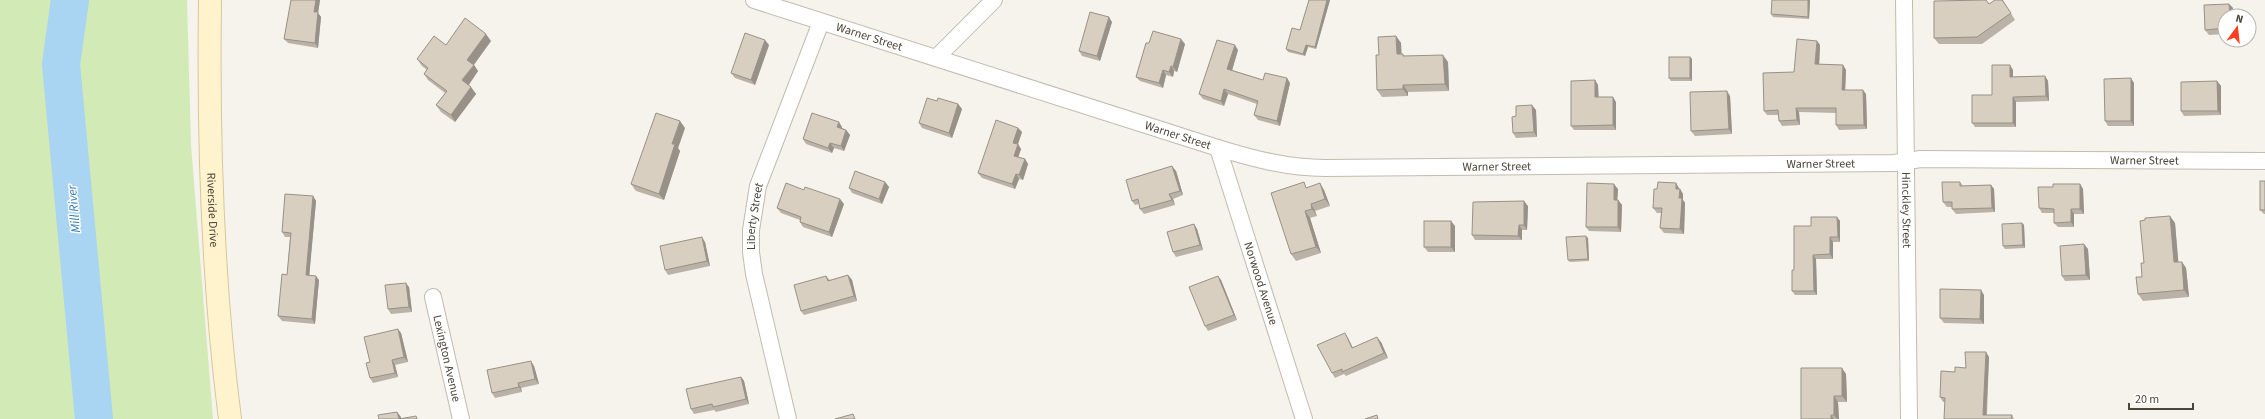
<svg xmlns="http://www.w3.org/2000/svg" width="2265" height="419" font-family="'Source Sans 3',sans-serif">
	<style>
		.green { fill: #d2eab5 }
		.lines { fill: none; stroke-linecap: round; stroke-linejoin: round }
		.river { stroke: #a9d4f2; stroke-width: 38 }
		.street-casing { stroke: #c2bbae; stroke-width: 18 }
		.secondary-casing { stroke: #d6c79b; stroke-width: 24 }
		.street { stroke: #fff; stroke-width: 16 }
		.secondary { stroke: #fff3cd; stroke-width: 22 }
		.wall { fill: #bab2a6 }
		.shaded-wall { fill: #979187 }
		.building { fill: #d8cfc1; stroke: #979187 }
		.labels { text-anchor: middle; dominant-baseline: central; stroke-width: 3; stroke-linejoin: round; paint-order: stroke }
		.street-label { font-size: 12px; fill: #4b4439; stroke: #fff }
		.water-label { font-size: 13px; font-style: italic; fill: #2e7ab2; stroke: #fff }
	</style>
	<rect width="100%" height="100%" fill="#f6f3ec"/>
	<!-- green -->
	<path class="green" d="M0 0H187L191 145 213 419H0Z"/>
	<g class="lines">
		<!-- river -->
		<path class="river" d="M70 0 61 64 94 419"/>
		<defs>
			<g id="street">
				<path id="s1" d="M754 0 1218 148C1254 159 1288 168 1325 168L1894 163 1921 159 2265 161"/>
				<path id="s2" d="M1904 0 1909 419"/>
				<path d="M937 57 994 0"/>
				<path id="s3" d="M1218 148 1304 419"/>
				<path id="s4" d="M433 297 461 419"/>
				<path id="s5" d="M788 419 754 274 751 252V230L758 186 821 22"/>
			</g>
			<g id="secondary">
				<path id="s6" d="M210 0C208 140 212 280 230 419"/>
			</g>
		</defs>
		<!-- street casing -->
		<use href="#street" class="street-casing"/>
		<!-- secondary casing -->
		<use href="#secondary" class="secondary-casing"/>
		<!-- street -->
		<use href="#street" class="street"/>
		<!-- secondary -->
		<use href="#secondary" class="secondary"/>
	</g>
	<!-- wall -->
	<g class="wall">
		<path d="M291 0H320L318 13 321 17 318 48 288 43 284 39Z"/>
		<path d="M1309 0H1330L1316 49 1308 47 1305 56 1288 52 1286 49 1300 30Z"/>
		<path d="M1772 0H1810L1809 19 1773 17 1771 14Z"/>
		<path d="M2003 0 2015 20 1982 44H1939L1934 38 1989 4Z"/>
		<path d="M2229 4 2233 8 2225 16V34L2209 35 2205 30Z"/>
		<path d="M1112 22 1100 61 1082 56 1079 51Z"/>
		<path d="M1396 36 1401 43V54L1405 56 1448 62 1449 91 1408 92V96L1382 97 1377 90 1379 55Z"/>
		<path d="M491 41 474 65 478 71 469 85 476 94 455 122 441 112 436 105 445 93 428 80 424 74 427 70 422 66 417 59 446 45Z"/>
		<path d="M1817 41 1820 45 1819 64 1843 65 1846 70 1845 90 1866 94 1867 129 1839 130 1836 125V113L1799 112 1800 125 1782 126 1779 121V115H1767L1764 111 1794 72Z"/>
		<path d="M1149 43 1185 44 1177 72 1174 71 1173 77 1166 75 1163 88 1140 81 1136 77Z"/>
		<path d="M769 45 755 85 735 78 731 73Z"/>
		<path d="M1238 50 1232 70 1263 80 1290 83 1280 126 1258 120 1254 115 1257 104 1228 94 1224 106 1203 99 1199 94Z"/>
		<path d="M1690 57 1692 59V81H1671L1669 78Z"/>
		<path d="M2013 70V77L2045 76 2048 81 2049 101 2016 102V127H1975L1972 123 1992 95Z"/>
		<path d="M1595 80 1598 85V97L1616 102V130H1574L1571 126Z"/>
		<path d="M2217 81 2221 86V115L2184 116 2181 111Z"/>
		<path d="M2134 83V126H2108L2105 121Z"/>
		<path d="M1730 96 1732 134 1695 136 1691 131Z"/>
		<path d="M937 101 958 104 962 109 952 138 922 128 919 123Z"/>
		<path d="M1536 110 1537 137 1516 138 1513 133 1516 116Z"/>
		<path d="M842 127V128L846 130 850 135 844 151 834 148 832 153 806 144 803 139Z"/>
		<path d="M685 128 678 148 680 151 664 200 636 191 631 184Z"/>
		<path d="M1018 128 1022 132 1018 144 1021 149 1018 157 1025 159 1028 164 1023 180 1019 179 1015 189 982 178 978 173Z"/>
		<path d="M1176 171 1183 195 1173 199 1175 205 1144 214 1140 209 1139 204 1135 205 1132 201Z"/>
		<path d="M2265 181V214H2264L2260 210Z"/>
		<path d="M885 182 889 187 882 204 852 193 849 188Z"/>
		<path d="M1960 182 1963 186 1991 185 1994 189 1995 212 1956 214 1952 209V207H1947L1943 202Z"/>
		<path d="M2080 184 2083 189 2084 214H2074V227H2058L2054 223V213H2042L2039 208 2053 187Z"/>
		<path d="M1307 187 1324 190 1330 206 1315 211 1317 216 1310 218 1321 253 1296 261 1291 254Z"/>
		<path d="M1679 188V189H1680L1683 194V200L1685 203 1684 234 1664 233 1660 228 1661 213H1657L1653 208Z"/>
		<path d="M1618 189 1617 200H1618L1622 205 1621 232 1589 231 1586 227Z"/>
		<path d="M313 196 316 201 309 275 319 280 315 324 282 321 278 316 287 275 290 237H285L282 232Z"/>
		<path d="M844 204 832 237 803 227 800 222V220L781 213 777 208Z"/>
		<path d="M1528 206 1527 230H1522V240H1475L1472 235Z"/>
		<path d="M1837 217 1840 221V242H1833V259H1816L1817 295H1795L1792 291 1794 270 1811 226Z"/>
		<path d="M2022 223 2024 225 2025 248 2005 249 2003 246Z"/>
		<path d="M2175 223 2178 262H2182L2186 268 2189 297 2143 301 2138 294 2142 277Z"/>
		<path d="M1194 224 1197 229 1203 250 1176 257 1173 252Z"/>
		<path d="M1455 226V252H1428L1424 247Z"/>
		<path d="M1588 238 1589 261 1570 262 1568 260Z"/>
		<path d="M705 242 710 266 668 275 665 270Z"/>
		<path d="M2088 249 2090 280 2065 281 2062 276Z"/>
		<path d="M848 275 852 280 857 301 804 315 801 311 826 276 830 280Z"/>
		<path d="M1221 280 1237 320 1208 331 1205 326Z"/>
		<path d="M409 287 412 312 391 314 388 309Z"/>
		<path d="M1984 295V324L1944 323 1940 318Z"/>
		<path d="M401 333 408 362 395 365 398 377 373 383 370 378V362Z"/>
		<path d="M1348 338 1353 348 1381 342 1388 358 1346 376 1344 374 1335 378 1332 373Z"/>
		<path d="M1989 357 1987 415H2012L2014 419H1944L1945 402H1943L1940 397 1955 372 1966 368Z"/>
		<path d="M534 366 539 384 521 388 522 392 495 398 492 393Z"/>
		<path d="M1846 374 1847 402H1838L1839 419H1801Z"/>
		<path d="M741 377 744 381 749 404 716 412 714 410 694 414 691 409Z"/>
	</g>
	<!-- shaded-wall -->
	<g class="shaded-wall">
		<path d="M316 0H320L318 13 321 17 318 48 315 43 314 12Z"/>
		<path d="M1327 0H1330L1316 49 1315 47Z"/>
		<path d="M1808 0H1810L1809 19 1808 17Z"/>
		<path d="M2229 4 2233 8V16H2230Z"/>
		<path d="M1109 17 1112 22 1100 61 1097 56Z"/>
		<path d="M486 34 491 41 472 67 467 60Z"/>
		<path d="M1396 36 1401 43 1402 61 1397 54Z"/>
		<path d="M1181 39 1185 44 1177 72 1173 67Z"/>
		<path d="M765 40 769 45 755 85 751 80Z"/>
		<path d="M1817 41 1820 45 1819 68 1815 64Z"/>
		<path d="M1235 45 1238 50 1231 74 1227 69Z"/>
		<path d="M1306 45 1308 47 1305 56 1303 54Z"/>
		<path d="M1443 55 1448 62 1449 91 1445 84Z"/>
		<path d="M1690 57 1692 59V81L1690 78Z"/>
		<path d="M474 65 478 71 467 87 462 80Z"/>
		<path d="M1843 65 1846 70 1845 95 1842 90Z"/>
		<path d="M2010 65 2013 70V81L2010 77Z"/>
		<path d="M1171 66 1174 71 1173 77 1169 72Z"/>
		<path d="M1163 70 1166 75 1163 88 1159 83Z"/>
		<path d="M2045 76 2048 81 2049 101 2046 96Z"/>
		<path d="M1287 78 1290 83 1280 126 1277 121Z"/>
		<path d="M2131 78 2134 83V126L2131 121Z"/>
		<path d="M1595 80 1598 85 1599 102 1595 97Z"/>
		<path d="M2217 81 2221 86V115L2218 111Z"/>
		<path d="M1403 85 1408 92V96L1403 89Z"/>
		<path d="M471 87 476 94 455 122 451 115Z"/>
		<path d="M1224 89 1228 94 1224 106 1221 101Z"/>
		<path d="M1863 90 1866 94 1867 129 1864 125Z"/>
		<path d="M1727 91 1730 96 1732 134 1729 129Z"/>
		<path d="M1613 97 1616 102V130L1613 125Z"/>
		<path d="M2013 97 2016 102V127L2013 123Z"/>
		<path d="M958 104 962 109 952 138 949 133Z"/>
		<path d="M1532 105 1536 110 1537 137 1534 132Z"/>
		<path d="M1796 108 1799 112 1800 125 1797 120Z"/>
		<path d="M680 121 685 128 678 148 680 151 664 200 659 194 672 144Z"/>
		<path d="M839 122 842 127 840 131 837 127Z"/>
		<path d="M1018 128 1022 132 1018 144 1021 149 1017 161 1014 156 1013 143Z"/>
		<path d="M846 130 850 135 844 151 841 146Z"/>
		<path d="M830 143 834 148 832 153 828 148Z"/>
		<path d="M1025 159 1028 164 1023 180 1019 175Z"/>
		<path d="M1172 166 1176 171 1183 195 1180 191Z"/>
		<path d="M1016 174 1019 179 1015 189 1012 184Z"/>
		<path d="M885 182 889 187 882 204 879 199Z"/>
		<path d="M1320 183 1324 190 1330 206 1325 199Z"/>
		<path d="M1676 183 1679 188V194L1676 189Z"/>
		<path d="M1614 184 1618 189 1617 205 1614 200Z"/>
		<path d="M2080 184 2083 189 2084 214 2080 209Z"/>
		<path d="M1991 185 1994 189 1995 212 1992 208Z"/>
		<path d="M1680 189 1683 194V200L1685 203 1684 234 1680 229 1679 198Z"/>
		<path d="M1169 194 1173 199 1175 205 1172 200Z"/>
		<path d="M313 196 316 201 309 279 306 275Z"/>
		<path d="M840 199 844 204 832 237 829 232Z"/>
		<path d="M1618 200 1622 205 1621 232 1618 227Z"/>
		<path d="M1524 201 1528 206 1527 230 1524 225Z"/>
		<path d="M1311 204 1315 211 1317 216 1312 209Z"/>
		<path d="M2071 209 2074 214V227L2071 222Z"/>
		<path d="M1305 211 1310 218 1321 253 1316 247Z"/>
		<path d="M2170 216 2175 223 2179 269 2174 262Z"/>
		<path d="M1837 217 1840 221V242L1838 237Z"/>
		<path d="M1451 221 1455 226V252L1451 247Z"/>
		<path d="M2022 223 2024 225 2025 248 2023 245Z"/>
		<path d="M1194 224 1197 229 1203 250 1200 245Z"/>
		<path d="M1519 225 1522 230V240L1518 236Z"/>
		<path d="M1586 236 1588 238 1589 261 1588 259Z"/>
		<path d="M702 237 705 242 710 266 707 261Z"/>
		<path d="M1830 237 1833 242V259L1830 254Z"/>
		<path d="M2084 244 2088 249 2090 280 2086 275Z"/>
		<path d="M1813 255 1816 259 1817 295 1814 291Z"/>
		<path d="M2182 262 2186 268 2189 297 2184 290Z"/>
		<path d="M848 275 852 280 857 301 854 296Z"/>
		<path d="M316 276 319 280 315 324 312 319Z"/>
		<path d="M1218 276 1221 280 1237 320 1234 315Z"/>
		<path d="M406 283 409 287 412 312 409 307Z"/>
		<path d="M1981 290 1984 295V324L1980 319Z"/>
		<path d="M398 329 401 333 408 362 404 357Z"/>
		<path d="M1345 333 1348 338 1355 353 1352 348Z"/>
		<path d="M1377 337 1381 342 1388 358 1384 353Z"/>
		<path d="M1986 352 1989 357 1986 419 1983 415Z"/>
		<path d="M392 360 395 365 398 377 395 373Z"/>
		<path d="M531 361 534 366 539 384 535 379Z"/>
		<path d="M1842 368 1846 374 1847 402 1842 396Z"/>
		<path d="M741 377 744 381 749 404 746 399Z"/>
		<path d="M518 383 521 388 522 392 519 387Z"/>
		<path d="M1834 396 1838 402 1839 419H1837L1834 415Z"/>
		<path d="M397 412 401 417V419H399Z"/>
		<path d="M1831 415 1834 419H1831Z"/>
	</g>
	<!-- building -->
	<g class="building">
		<path d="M291 0H316L314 12H318L315 43 284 39Z"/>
		<path d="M1309 0H1327L1315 47 1306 45 1303 54 1286 49 1292 28 1300 30Z"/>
		<path d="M1772 0H1808V17L1771 14Z"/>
		<path d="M1986 0 1989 4 1995 0H2002L2011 13 1977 37 1934 38V1Z"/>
		<path d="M2229 4 2230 16H2225V28L2205 30 2204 5Z"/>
		<path d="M1090 12 1109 17 1097 56 1079 51Z"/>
		<path d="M465 18 486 34 467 60 474 65 462 80 471 87 451 115 436 105 447 91 424 74 428 68 417 59 434 36 446 45Z"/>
		<path d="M1153 31 1181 39 1173 67 1171 66 1169 72 1163 70 1159 83 1136 77 1146 43H1149Z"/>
		<path d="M745 33 765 40 751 80 731 73Z"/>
		<path d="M1396 36 1397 54H1403V56L1443 55 1445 84 1403 85V89L1377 90 1376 55H1379L1378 37Z"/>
		<path d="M1797 39 1817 41 1815 64 1843 65 1842 90H1863L1864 125H1836V108H1796L1797 120 1779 121 1778 110 1764 111 1763 73 1794 72Z"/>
		<path d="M1217 40 1235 45 1227 69 1263 80 1265 73 1287 78 1277 121 1254 115 1258 101 1224 89 1221 101 1199 94Z"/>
		<rect x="1669" y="57" width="21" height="21"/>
		<path d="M1992 65H2010V77L2045 76 2046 96 2013 97V123H1972V95H1992Z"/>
		<path d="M2131 78V121H2105L2104 79Z"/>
		<path d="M1595 80V97H1613V125L1571 126V81Z"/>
		<path d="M2217 81 2218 111H2181V82Z"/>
		<path d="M1727 91 1729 129 1691 131 1690 92Z"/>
		<path d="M927 98 937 101 938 98 958 104 949 133 919 123Z"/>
		<path d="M1532 105 1534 132 1513 133 1512 117 1516 116V106Z"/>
		<path d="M656 113 680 121 672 144H675L659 194 631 184Z"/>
		<path d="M812 113 839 122 837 127 846 130 841 146 830 143 828 148 803 139Z"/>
		<path d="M996 120 1018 128 1013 143 1018 144 1014 156 1025 159 1019 175 1016 174 1012 184 978 173Z"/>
		<path d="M1172 166 1180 191 1169 194 1172 200 1140 209 1138 199 1132 201 1126 180Z"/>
		<path d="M855 171 885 182 879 199 849 188Z"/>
		<rect x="2260" y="181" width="5" height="29"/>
		<path d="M1304 182 1306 188 1320 183 1325 199 1311 204 1312 209 1305 211 1316 247 1291 254 1271 193Z"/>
		<path d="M1658 182 1676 183V189H1680L1679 198H1682L1680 229 1660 228 1662 208H1653L1654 189H1657Z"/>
		<path d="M1942 182H1960V186L1991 185 1992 208 1952 209V202H1943Z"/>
		<path d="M786 183 804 190 805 187 840 199 829 232 800 222 801 217 777 208Z"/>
		<path d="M1587 183 1614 184V200H1618V227H1586Z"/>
		<path d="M2053 184H2080V209H2071V222L2054 223V209L2039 208 2038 187H2053Z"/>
		<path d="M285 194 313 196 306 275 316 276 312 319 278 316 282 274 287 275 291 233 282 232Z"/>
		<path d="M1524 201V225H1519L1518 236 1472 235 1473 202Z"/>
		<path d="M2170 216 2174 262H2182L2184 290 2138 294 2136 277H2142L2141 263H2144L2140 221 2145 220V218Z"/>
		<path d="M1811 217H1837L1838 237H1830V254L1813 255 1814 291H1792V270H1794V226H1811Z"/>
		<rect x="1424" y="221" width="27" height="26"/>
		<path d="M2022 223 2023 245 2003 246 2002 224Z"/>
		<path d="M1194 224 1200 245 1173 252 1167 232Z"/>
		<path d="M1586 236 1588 259 1568 260 1566 237Z"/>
		<path d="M702 237 707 261 665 270 660 246Z"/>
		<path d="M2084 244 2086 275 2062 276 2060 246Z"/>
		<path d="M848 275 854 296 801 311 794 285 826 276 828 281Z"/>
		<path d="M1218 276 1234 315 1205 326 1189 287Z"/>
		<path d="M406 283 409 307 388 309 385 285Z"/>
		<path d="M1940 289 1981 290 1980 319 1940 318Z"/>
		<path d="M398 329 404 357 392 360 395 373 370 378 366 363 370 362 364 337Z"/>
		<path d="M1345 333 1352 348 1377 337 1384 353 1342 372V369L1332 373 1317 345Z"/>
		<path d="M1965 352H1986L1983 415H2012L2011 419H1944L1945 398 1940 397 1941 371 1955 372V367L1966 368Z"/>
		<path d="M531 361 535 379 518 383 519 387 492 393 487 370Z"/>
		<path d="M1801 368H1842V396H1834V415H1831V419H1801Z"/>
		<path d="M741 377 746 399 713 407 712 404 691 409 686 389Z"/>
		<path d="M397 412 399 419 416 416 417 419H379L378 415Z"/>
		<path d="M853 414 855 419H835Z"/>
		<path d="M1377 415 1378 419H1365Z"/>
	</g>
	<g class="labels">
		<!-- street labels -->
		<g class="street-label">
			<text stroke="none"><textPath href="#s1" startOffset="121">Warner Street</textPath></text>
			<text stroke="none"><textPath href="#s1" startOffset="445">Warner Street</textPath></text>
			<text stroke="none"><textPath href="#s1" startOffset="1416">Warner Street</textPath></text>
			<text stroke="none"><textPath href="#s1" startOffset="1092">Warner Street</textPath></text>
			<text stroke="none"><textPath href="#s1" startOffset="768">Warner Street</textPath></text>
			<text stroke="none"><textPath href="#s2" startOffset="210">Hinckley Street</textPath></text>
			<text stroke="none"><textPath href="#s6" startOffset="210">Riverside Drive</textPath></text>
			<text stroke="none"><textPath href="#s5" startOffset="207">Liberty Street</textPath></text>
			<text stroke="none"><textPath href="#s3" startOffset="142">Norwood Avenue</textPath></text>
			<text stroke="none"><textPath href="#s4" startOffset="63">Lexington Avenue</textPath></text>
		</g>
		<!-- water labels -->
		<g class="water-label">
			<text transform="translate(74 209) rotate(-95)">Mill River</text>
		</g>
	</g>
	<!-- north arrow -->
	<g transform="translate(2237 28) rotate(15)"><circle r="19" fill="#ffffff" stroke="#b7b4b0"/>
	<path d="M0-3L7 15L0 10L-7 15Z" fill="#fc3f1d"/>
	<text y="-6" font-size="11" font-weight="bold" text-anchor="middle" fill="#4b4439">N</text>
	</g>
	<!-- scale -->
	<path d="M2129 403v6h64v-6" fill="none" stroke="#4b4439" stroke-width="2"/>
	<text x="2135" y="403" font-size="12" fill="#4b4439" stroke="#ffffff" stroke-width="3" paint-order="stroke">20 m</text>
</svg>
